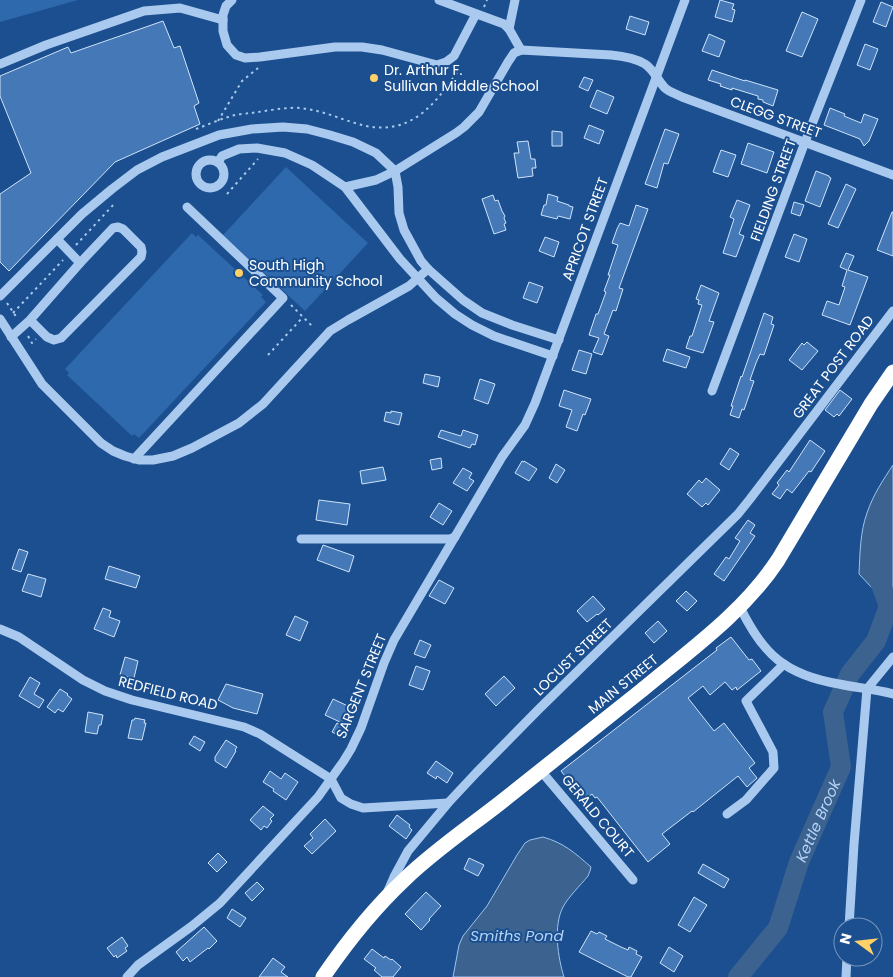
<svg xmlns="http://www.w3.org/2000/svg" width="893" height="977" font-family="Poppins,sans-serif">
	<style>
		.green { fill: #2e69ad }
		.water { fill: #3c6290; stroke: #9cc4f0 }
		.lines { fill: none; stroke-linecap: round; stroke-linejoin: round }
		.river { stroke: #3c6290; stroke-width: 20 }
		.building { fill: #4478b7; stroke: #cfe3fa }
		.path { stroke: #a9c9ee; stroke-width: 2; stroke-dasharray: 2.5 4; stroke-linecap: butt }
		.minor { stroke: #a9c9ee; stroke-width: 9 }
		.highway { stroke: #fff; stroke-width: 15 }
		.poi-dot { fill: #ffd166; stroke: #1b4f8f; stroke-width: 2 }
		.labels { text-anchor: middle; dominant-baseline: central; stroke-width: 4; stroke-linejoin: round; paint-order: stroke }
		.poi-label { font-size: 14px; fill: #fff; stroke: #1b4f8f; text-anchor: start }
		.street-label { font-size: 14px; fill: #fff; stroke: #1b4f8f }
		.water-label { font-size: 15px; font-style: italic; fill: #b5d3f5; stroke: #1b4f8f }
	</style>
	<rect width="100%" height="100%" fill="#1b4f8f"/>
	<!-- green -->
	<g class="green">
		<path d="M0 0H78L0 22Z"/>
		<path d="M286 167 368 243 305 311 223 235Z"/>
		<path d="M192 233 196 237 198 235 263 295 261 297 266 302 139 438 134 434 132 436 67 375 69 373 65 369Z"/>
	</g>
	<!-- water -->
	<g class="water">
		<path d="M893 465V601L889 606 859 574C860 554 860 532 867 513 873 495 883 480 893 465Z"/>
		<path d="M543 837C564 843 575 853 591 867L590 871 588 876C580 886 569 896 563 907 553 926 558 958 564 977H453L459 945 463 936 487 906 517 855 525 843 530 840Z"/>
	</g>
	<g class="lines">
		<!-- river -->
		<path class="river" id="s1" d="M738 977 778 928 799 862 841 767 833 712 850 674 876 641 889 606 879 580"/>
	</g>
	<!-- building -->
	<g class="building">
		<path d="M720 0 734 4 732 9 735 10 732 22 715 17Z"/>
		<path d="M881 2 893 7 886 27 873 22Z"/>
		<path d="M802 12 818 19 802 57 786 51Z"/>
		<path d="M630 16 649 22 645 35 626 29Z"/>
		<path d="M163 21 174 48 180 46 199 103 194 106 200 124 115 162 9 271 0 262V194L31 173 0 96V76L68 47 71 53Z"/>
		<path d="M709 34 725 41 719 57 702 51Z"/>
		<path d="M865 44 878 49 870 70 857 65Z"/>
		<path d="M712 70 745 81V80L778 90 773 106 763 102V100L758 99V96L732 88V90L720 86 721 84 708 80Z"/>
		<path d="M584 77 593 80 588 91 579 87Z"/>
		<path d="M597 90 614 97 607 114 590 107Z"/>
		<path d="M830 108 845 114 844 116 861 123 864 114 878 119 869 141 864 146 860 139 824 125Z"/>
		<path d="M589 125 604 131 599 144 584 138Z"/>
		<path d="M665 129 679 134 668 164 664 163 657 188 645 184Z"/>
		<path d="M552 131 562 132V146H552Z"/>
		<path d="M528 141 531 159H535L536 168H532L533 176 518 178 514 153H519L517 142Z"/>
		<path d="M748 143 774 152 767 173 741 164Z"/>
		<path d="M721 150 736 155 728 177 713 172Z"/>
		<path d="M816 171 829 176V177L831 178 820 207 805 201Z"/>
		<path d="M846 184 856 189 838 228 828 224Z"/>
		<path d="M548 194 558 197 557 201 569 205V206L573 207 570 219 558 216 557 219 541 215 544 205H546Z"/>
		<path d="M493 195 495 201 498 200 502 211 505 216 504 218 506 223 504 224 506 230 494 234 482 199Z"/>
		<path d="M737 200 750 205 739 234 744 236 736 257 723 253 734 219 730 217Z"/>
		<path d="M794 202 804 205 800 216 791 213Z"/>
		<path d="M636 205 648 209 619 288 623 289 616 311 613 310 604 334 609 336 602 355 593 352 599 338 589 335 596 314H598L606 292 604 291 610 275H608L618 245 612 243 617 229 620 223 629 226Z"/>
		<path d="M892 212H893V256L877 250Z"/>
		<path d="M794 234 807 239 799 262 785 257Z"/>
		<path d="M545 237 559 242 554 257 539 251Z"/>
		<path d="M846 253 854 256 848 270 868 277 850 325 822 315 827 301 839 305 845 287 842 286 847 270 840 267Z"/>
		<path d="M529 282 543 287 537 303 523 298Z"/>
		<path d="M701 285 719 293 709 321 714 322 703 353 686 348 690 336H692L702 305 698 304 699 300 696 299Z"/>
		<path d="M764 313 773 317 771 324 774 325 764 355 760 354 756 363 750 380 754 381 744 410 742 409 739 418 730 415 733 406H731L741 376 742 377Z"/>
		<path d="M807 342 818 351 802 370 789 360 802 343 804 345Z"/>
		<path d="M667 349 690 357 686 368 663 361Z"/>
		<path d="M579 350 592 354 586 374 572 370Z"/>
		<path d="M425 374 440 377 438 387 423 383Z"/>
		<path d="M480 379 495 384 488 404 474 399Z"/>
		<path d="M564 390 591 399 585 415 583 414 577 431 566 427 572 410 559 406Z"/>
		<path d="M840 390 852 399 839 416 837 414 834 417 825 410Z"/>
		<path d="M391 411 402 413 399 425 384 421 386 412 391 413Z"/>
		<path d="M441 430 461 436 463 430 478 435 475 445 472 444 470 448 438 437Z"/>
		<path d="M810 440 825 451 811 472 809 471 792 493 787 489 780 499 772 494 779 485 777 483 787 470 789 472Z"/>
		<path d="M730 448 739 454 729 470 720 464Z"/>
		<path d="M441 458 442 468 432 470 430 460Z"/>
		<path d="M522 461 524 462V461L537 469 529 481 515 473Z"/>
		<path d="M556 464 565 470 557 483 549 478Z"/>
		<path d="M383 467 386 480 362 484 360 471Z"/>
		<path d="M463 468 472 473 469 478 474 481 467 491 453 483Z"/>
		<path d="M706 478 720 490 708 505 706 503 702 507 687 494 699 480 702 483Z"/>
		<path d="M319 500 350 504 347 525 316 520Z"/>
		<path d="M439 503 452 511 443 525 430 517Z"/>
		<path d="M748 520 755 525 750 533 755 536 724 581 714 574 726 557 729 559 740 541 735 538Z"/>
		<path d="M323 545 354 556 349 572 317 560Z"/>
		<path d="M19 549 28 552 21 572 12 569Z"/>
		<path d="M109 566 140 576 136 588 105 579Z"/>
		<path d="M28 574 46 579 41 597 22 591Z"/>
		<path d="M439 580 454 588 445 604 429 596Z"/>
		<path d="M686 591 697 601 687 611 676 601Z"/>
		<path d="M593 596 605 609 598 615 597 614 587 622 577 611Z"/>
		<path d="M103 608 111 611 109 617 120 621 114 637 94 629Z"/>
		<path d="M295 616 308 622 300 641 286 635Z"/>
		<path d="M658 621 667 631 654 643 645 633Z"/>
		<path d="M731 637 749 660 752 659 761 671 737 690 736 687 732 690 725 682 710 695 703 686 688 698 714 731 724 723 755 763 749 768 757 778 747 787 738 776 693 812 692 811 662 834 670 844 648 862 597 797 595 798 592 794 584 800 561 771 717 650 716 648Z"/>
		<path d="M420 640 431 645 425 658 414 654Z"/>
		<path d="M125 657 138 661 134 678 120 675Z"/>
		<path d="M416 666 430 671 423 690 409 685Z"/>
		<path d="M504 676 515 688 496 706 485 694Z"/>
		<path d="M30 677 40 683 34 694 44 700 39 708 19 696Z"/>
		<path d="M226 684 263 694 257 714 233 708 218 700Z"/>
		<path d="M60 689 68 694 67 695 72 699 63 712 58 709 55 713 47 707Z"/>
		<path d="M333 699 350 707 342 723 325 715Z"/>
		<path d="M88 712 103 715 101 725H99L97 734 85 732Z"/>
		<path d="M135 718 145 720 144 723H146L142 740 128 738 132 720H134Z"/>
		<path d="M337 723 347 728 342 737 332 732Z"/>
		<path d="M194 736 205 742 200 751 189 744Z"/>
		<path d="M226 740 237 747 235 750 236 751 226 768 215 761V757Z"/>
		<path d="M436 761 453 773 447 783 437 776 436 779 427 773Z"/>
		<path d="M270 771 281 779 285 773 298 782 286 800 273 791 274 789 263 782Z"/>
		<path d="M263 806 274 815 270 819 272 821 267 828 264 826 261 830 250 820Z"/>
		<path d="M397 815 410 825 409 827 412 830 406 839 389 826Z"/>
		<path d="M325 819 336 831 312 854 304 846 313 838 310 834Z"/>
		<path d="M218 853 227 862 217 872 208 863Z"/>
		<path d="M469 858 484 865 478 876 464 869Z"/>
		<path d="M703 864 729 879 724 888 698 873Z"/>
		<path d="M257 882 264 889 252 901 245 893Z"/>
		<path d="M426 892 441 906 429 919 430 920 421 930 405 914Z"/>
		<path d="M694 897 707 905 690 932 678 925Z"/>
		<path d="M232 909 246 918 240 927 227 918Z"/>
		<path d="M204 927 217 941 209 949 208 948 190 962 187 957 183 961 176 952Z"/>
		<path d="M591 931 597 934 599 932 607 936 605 939 621 947 628 950 629 947 637 951 636 954 642 957 631 977H628L579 952Z"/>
		<path d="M122 937 128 946 125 948 127 951 117 958 116 955 114 957 107 948Z"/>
		<path d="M669 947 683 956 674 972 660 963Z"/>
		<path d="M372 949 384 958 385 956 391 960 392 959 401 967 393 977H382L374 970 376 968 364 959Z"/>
		<path d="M273 958 285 967 281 972 288 977H259Z"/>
	</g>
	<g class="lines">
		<!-- path -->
		<g class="path">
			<path d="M484 7 487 0"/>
			<path d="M218 121 242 81 258 68"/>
			<path d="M196 129C207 125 218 120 228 117 236 114 244 114 251 113 267 111 284 107 300 108 323 110 344 121 366 126 412 135 435 104 458 71"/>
			<path d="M227 194 258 159"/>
			<path d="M76 245 115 203"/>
			<path d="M7 303 17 318"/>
			<path d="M291 305 312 326"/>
			<path d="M13 313 63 260"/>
			<path d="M28 336 32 343 36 339"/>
			<path d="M268 355 303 317"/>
		</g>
		<!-- minor -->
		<g class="minor">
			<path d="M232 0 226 6 223 15V31L227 45 236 55 245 58 260 57 335 47H362L382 50 437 65 446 62 454 56 476 14"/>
			<path d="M439 0 504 24 509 29 521 50"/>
			<path d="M509 29 515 0"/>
			<path d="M0 64 46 45 144 11 180 8 223 20"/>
			<circle cx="210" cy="174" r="14"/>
			<path d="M218 162 222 156 239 149 257 148 285 153 312 165 345 187 400 259 436 298 455 314 472 325 494 336 553 356"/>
			<path d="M345 187 376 180 395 171 456 133 464 127 479 112 508 62 514 53 521 50 611 55C622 56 635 58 645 64 654 70 658 81 665 88 669 92 677 94 682 97L893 175"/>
			<path d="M57 239 80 263"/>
			<path d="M0 296 82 214 112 189 137 170 162 157 219 135 252 129 283 127 307 129 330 135 353 142 376 153 395 171 398 187 399 213 404 230 421 261 428 269 463 300 482 313 512 325 559 340"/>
			<path d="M0 319 42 384 101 443 113 451 125 456 139 460H153L173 456 192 448 239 423 263 404 330 331 348 320 409 286 428 269"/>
			<path d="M11 337 30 320 80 263 113 228 118 227 123 229 141 247 142 252 141 257 61 338 54 340 47 337 30 320"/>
			<path d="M712 391 805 142 861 0"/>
			<path d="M134 459 283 298 187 207"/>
			<path d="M301 539H450L455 537"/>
			<path d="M740 607C763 655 786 675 839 684 857 688 876 689 893 694"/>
			<path d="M0 629 19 637 83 680 105 691 132 700 244 727 260 734 331 779 341 798 351 804 363 808 448 803"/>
			<path d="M541 771 633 880"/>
			<path d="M727 814 746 800 774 768 773 752 746 701 784 664"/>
			<path d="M387 893 394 877 408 851 448 803 477 772 538 710 738 514 750 499 893 311"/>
			<path d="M849 927 854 844 867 689 893 657"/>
			<path d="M127 977 138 965 192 926 220 903 318 797 343 762 351 749 361 728 384 663 394 640 502 457 525 425 535 403 685 0"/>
			<path d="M846 977 847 957"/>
		</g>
		<!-- highway -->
		<path class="highway" d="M323 977C347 942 374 908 405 879 434 851 468 828 500 803 547 766 594 728 642 690 690 650 743 613 778 560L871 404 893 372"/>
	</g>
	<!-- markers -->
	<g class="poi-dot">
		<circle cx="374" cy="78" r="5"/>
		<circle cx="239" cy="273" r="5"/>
	</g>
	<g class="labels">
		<!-- poi labels -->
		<g class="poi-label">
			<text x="384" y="70">Dr. Arthur F.<tspan x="384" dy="16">Sullivan Middle School</tspan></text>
			<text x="249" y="265">South High<tspan x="249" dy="16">Community School</tspan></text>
		</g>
		<!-- street labels -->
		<g class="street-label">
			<text transform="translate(776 117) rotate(20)">CLEGG STREET</text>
			<text transform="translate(773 190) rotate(-70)">FIELDING STREET</text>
			<text transform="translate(585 229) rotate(-70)">APRICOT STREET</text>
			<text transform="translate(833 367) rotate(-53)">GREAT POST ROAD</text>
			<text transform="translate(573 657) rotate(-44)">LOCUST STREET</text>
			<text transform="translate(623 684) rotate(-39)">MAIN STREET</text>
			<text transform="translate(361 686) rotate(-68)">SARGENT STREET</text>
			<text transform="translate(168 693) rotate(14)">REDFIELD ROAD</text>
			<text transform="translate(598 816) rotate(50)">GERALD COURT</text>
		</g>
		<!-- water labels -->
		<g class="water-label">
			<text stroke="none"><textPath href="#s1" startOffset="178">Kettle Brook</textPath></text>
			<text x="517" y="935">Smiths Pond</text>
		</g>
	</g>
	<!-- north arrow -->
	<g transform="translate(858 942) rotate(285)"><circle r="24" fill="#1b4f8f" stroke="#7695bc"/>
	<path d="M0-4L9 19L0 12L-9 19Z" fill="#ffd166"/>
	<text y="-8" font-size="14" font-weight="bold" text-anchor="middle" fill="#ffffff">N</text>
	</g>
</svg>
